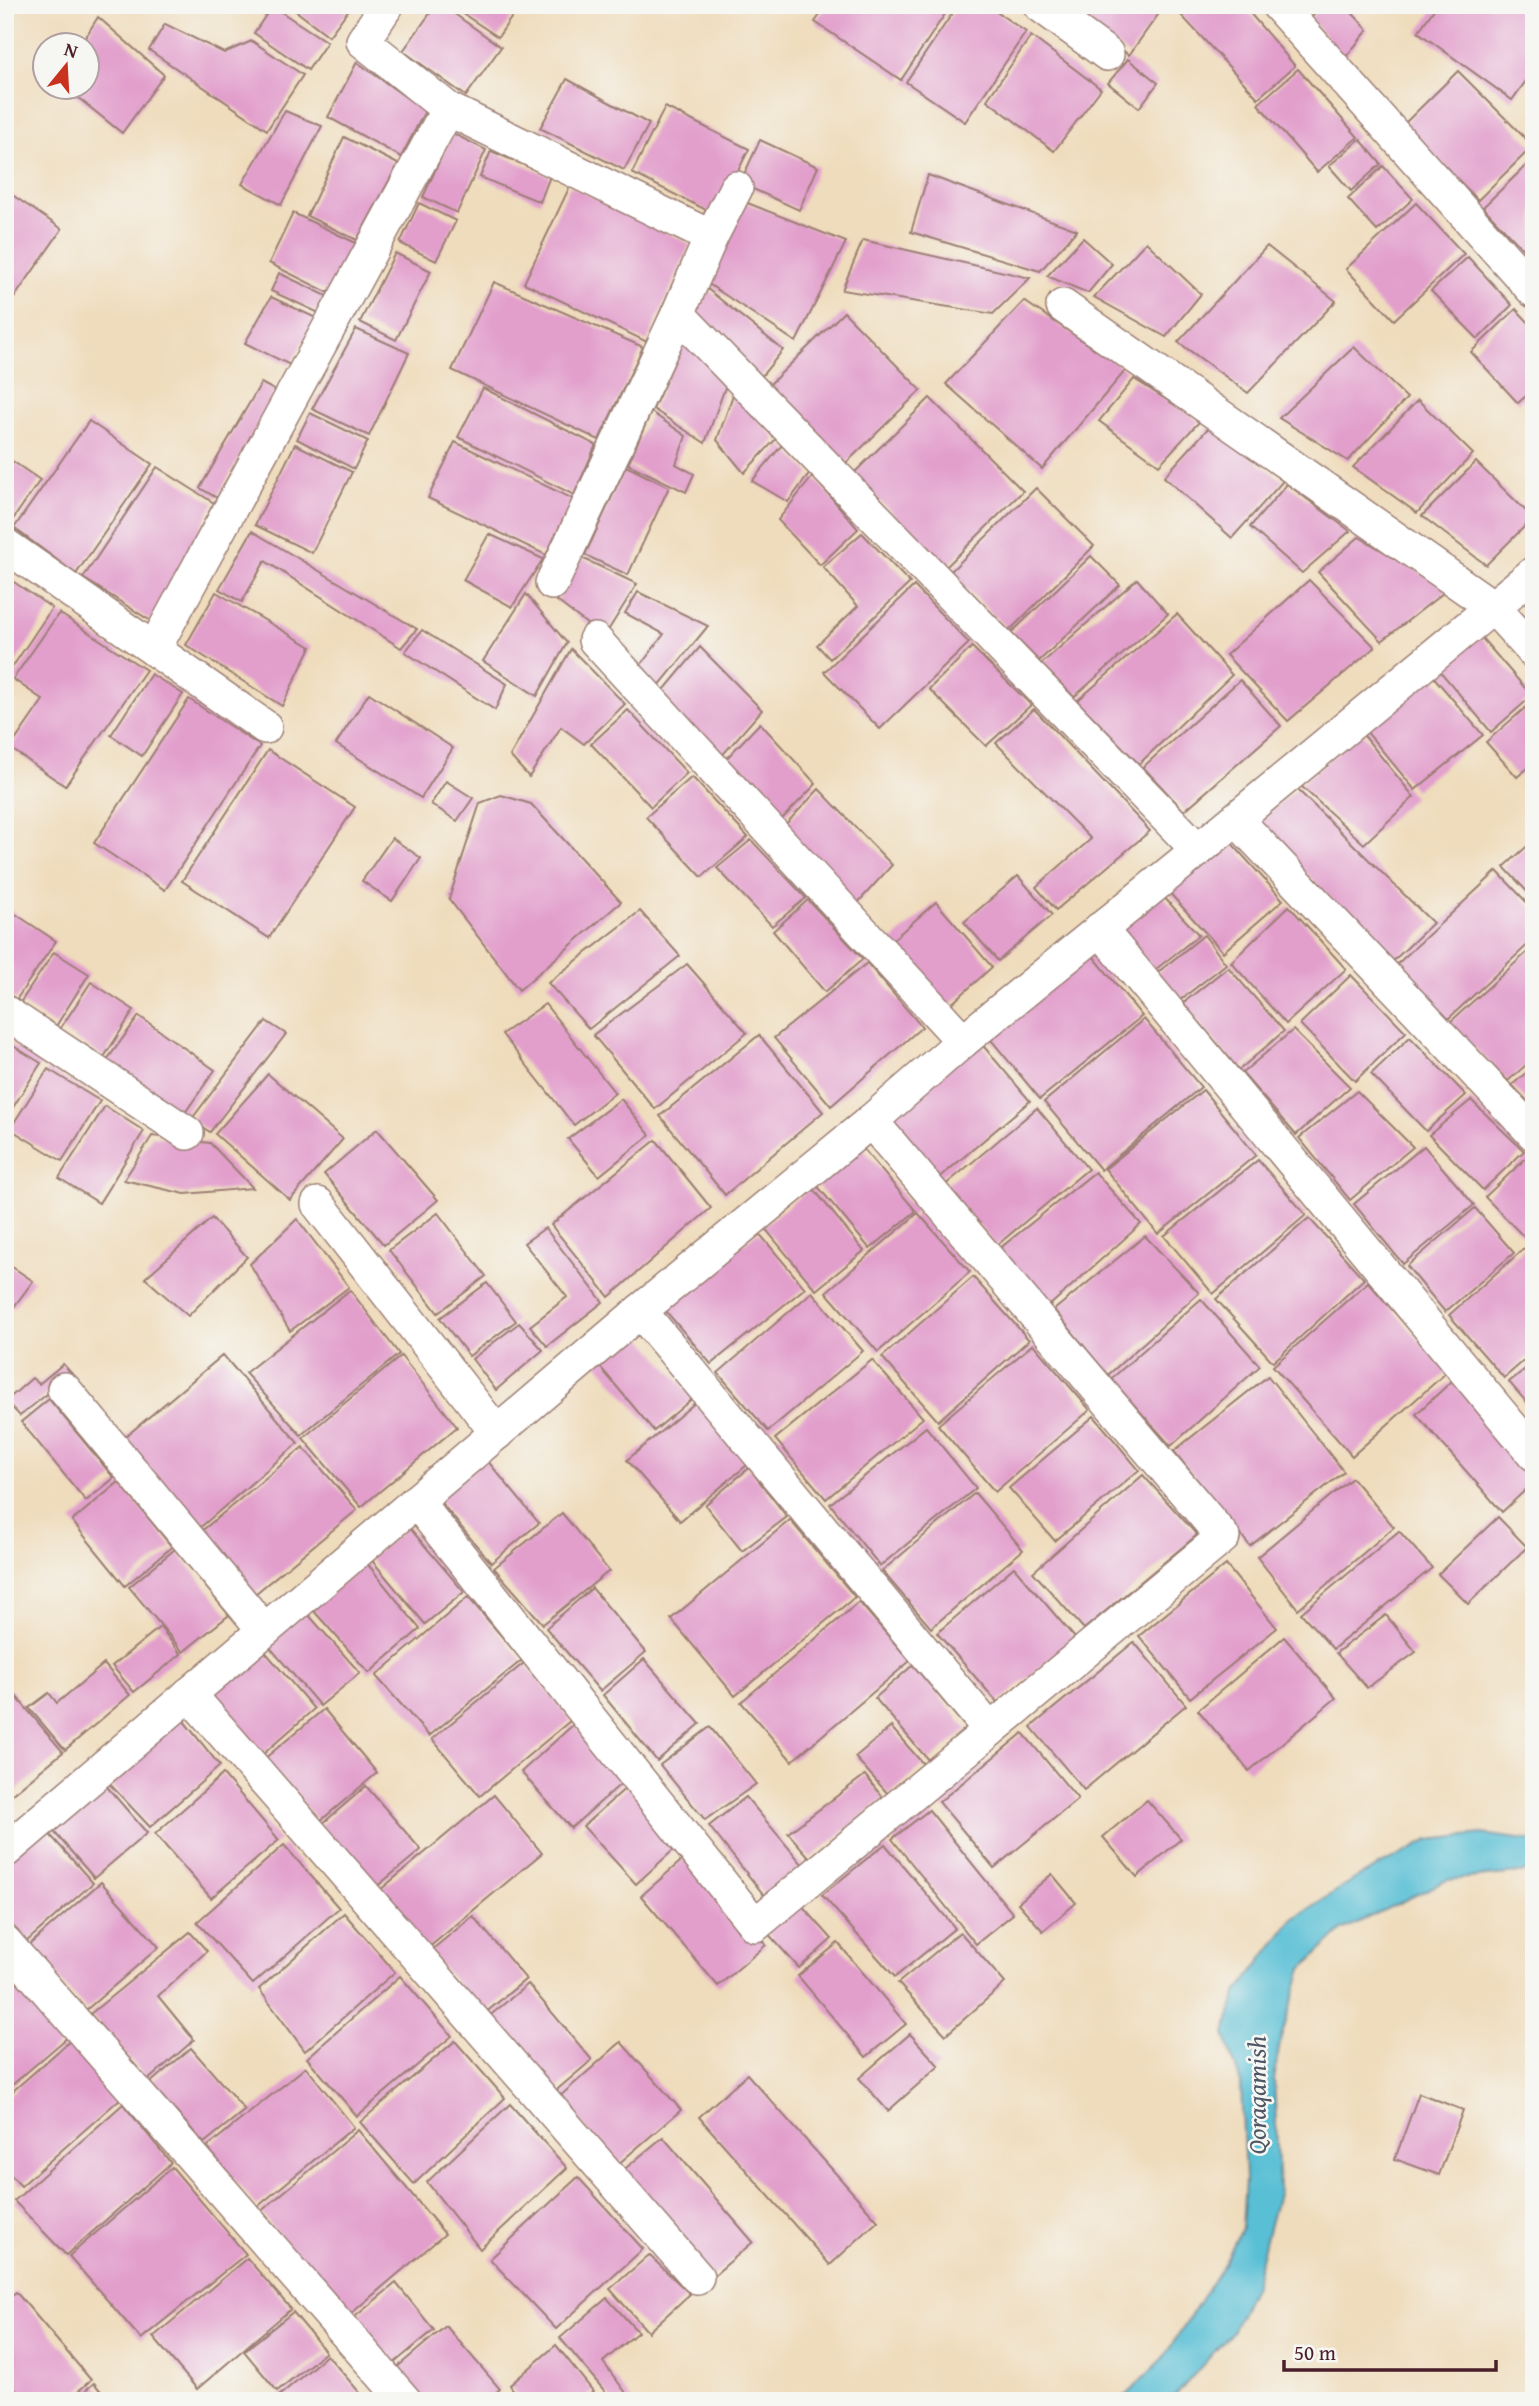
<svg xmlns="http://www.w3.org/2000/svg" width="1539" height="2406" font-family="'Gentium Book Plus',serif">
	<style>
		.water { fill: #58bfd5; stroke: #516f80; stroke-width: 2 }
		.building { fill: #e29fcc }
		.lines { fill: none; stroke-linecap: round; stroke-linejoin: round }
		.minor-casing { stroke: #9c7e74; stroke-width: 36 }
		.minor { stroke: #fff; stroke-width: 33 }
		.labels { text-anchor: middle; dominant-baseline: central; stroke-width: 5; stroke-linejoin: round; paint-order: stroke }
		.water-label { font-size: 26px; font-style: italic; fill: #4f5766; stroke: #f6f6f2 }
	</style>
	<rect width="100%" height="100%" fill="#f6f6f2"/>
	<filter id="ink" filterUnits="userSpaceOnUse"><feTurbulence type="fractalNoise" baseFrequency=".0143" numOctaves="2"/><feDisplacementMap in="SourceGraphic" scale="14" xChannelSelector="R" yChannelSelector="G"/><feConvolveMatrix kernelMatrix="1 2 1 2 8 2 1 2 1" color-interpolation-filters="sRGB"/></filter>
	<filter id="wash" filterUnits="userSpaceOnUse"><feTurbulence type="fractalNoise" baseFrequency=".00686" numOctaves="4" result="noise"/><feDisplacementMap in="SourceGraphic" scale="28" xChannelSelector="R" yChannelSelector="G"/><feGaussianBlur stdDeviation="1.57" result="paint"/><feColorMatrix in="noise" values="0 0 0 0 0 0 0 0 0 0 0 0 0 0 0 0 0 1.4 0 .05"/><feComposite in="paint" operator="in"/></filter>
	<g filter="url(#wash)">
		<rect width="100%" height="100%" fill="#efdcbc"/>
		<!-- water -->
		<path class="water" d="M1482 1834 1534 1841V1874L1527 1872 1447 1880 1342 1930 1302 1969 1280 2041 1274 2080 1279 2190 1254 2285 1232 2332 1175 2396 1169 2401H1120L1162 2360 1225 2262 1242 2227 1245 2180 1241 2084 1225 2034 1237 1993 1293 1919 1358 1877 1429 1840Z"/>
		<g id="blocks">
			<!-- building -->
			<g class="building">
				<path d="M288 5H352L329 36Z"/>
				<path d="M436 5H442L501 47 466 96 403 51Z"/>
				<path d="M450 5H520L498 37Z"/>
				<path d="M827 5H951L901 80 815 22Z"/>
				<path d="M958 5H986L1026 32 965 122 906 82Z"/>
				<path d="M1065 5H1165L1129 55 1063 8Z"/>
				<path d="M1188 5H1243L1295 66 1258 98 1181 15Z"/>
				<path d="M1322 5H1345L1368 30 1345 58 1310 19Z"/>
				<path d="M1437 5H1534V70L1512 100 1418 32Z"/>
				<path d="M272 6 327 42 308 70 254 33Z"/>
				<path d="M98 17 164 75 122 133 66 88H88V46H80Z"/>
				<path d="M165 24 224 53 252 41 303 75 267 130 149 50Z"/>
				<path d="M1031 36 1101 89 1054 151 987 100Z"/>
				<path d="M1128 59 1158 83 1139 108 1108 83Z"/>
				<path d="M357 62 425 111 401 157 328 117Z"/>
				<path d="M1298 69 1358 137 1317 172 1258 104Z"/>
				<path d="M1458 71 1533 146 1478 200 1404 124Z"/>
				<path d="M567 79 649 124 624 170 540 128Z"/>
				<path d="M665 107 749 149 716 215 632 173Z"/>
				<path d="M285 111 322 126 281 205 242 184Z"/>
				<path d="M452 133 486 150 457 213 423 197Z"/>
				<path d="M344 137 398 164 357 240 307 216Z"/>
				<path d="M1360 139 1381 164 1351 191 1329 166Z"/>
				<path d="M760 140 818 167 799 210 740 183Z"/>
				<path d="M491 151 550 176 540 202 480 177Z"/>
				<path d="M1534 158V261L1483 207Z"/>
				<path d="M1383 166 1413 199 1377 231 1348 199Z"/>
				<path d="M928 175 1077 230 1040 271 911 232Z"/>
				<path d="M570 186 690 244 647 342 524 283Z"/>
				<path d="M5 190 62 229 5 311Z"/>
				<path d="M745 202 846 242 796 342 707 283Z"/>
				<path d="M419 203 456 221 436 261 400 243Z"/>
				<path d="M1416 203 1464 254 1394 320 1346 269Z"/>
				<path d="M293 213 356 243 329 293 269 263Z"/>
				<path d="M1083 238 1112 264 1088 293 1047 276Z"/>
				<path d="M863 240 1030 278 993 314 842 290Z"/>
				<path d="M1146 242 1201 294 1166 337 1094 297Z"/>
				<path d="M1267 246 1336 301 1248 393 1178 342Z"/>
				<path d="M395 253 431 271 396 340 360 322Z"/>
				<path d="M1468 257 1512 305 1478 339 1431 291Z"/>
				<path d="M279 273 327 296 319 313 271 291Z"/>
				<path d="M494 282 643 347 599 440 452 370Z"/>
				<path d="M705 287 783 350 760 378 693 316Z"/>
				<path d="M271 297 316 318 290 365 245 343Z"/>
				<path d="M1024 301 1126 370 1042 469 946 384Z"/>
				<path d="M1516 309 1534 328V389L1518 403 1471 352Z"/>
				<path d="M844 312 921 390 845 464 768 386Z"/>
				<path d="M356 329 409 353 369 436 312 409Z"/>
				<path d="M685 338 727 382 705 443 653 409Z"/>
				<path d="M1354 347 1407 398 1348 461 1279 418Z"/>
				<path d="M1134 379 1200 421 1159 465 1099 421Z"/>
				<path d="M261 383 276 391 217 498 200 488Z"/>
				<path d="M483 388 596 445 574 495 458 437Z"/>
				<path d="M734 392 776 439 744 473 717 440Z"/>
				<path d="M930 398 1023 491 946 567 853 474Z"/>
				<path d="M1418 400 1473 454 1417 513 1353 467Z"/>
				<path d="M651 412 686 436 676 464 694 474 686 492 628 464Z"/>
				<path d="M310 413 368 441 354 469 297 439Z"/>
				<path d="M89 421 152 464 76 574 14 528Z"/>
				<path d="M1210 426 1283 481 1232 538 1164 477Z"/>
				<path d="M455 442 573 499 546 555 428 498Z"/>
				<path d="M295 444 352 472 312 553 255 525Z"/>
				<path d="M782 445 810 473 788 502 752 481Z"/>
				<path d="M5 456 40 480 9 525 5 522Z"/>
				<path d="M1476 462 1533 518 1486 565 1422 516Z"/>
				<path d="M626 466 669 487 628 575 585 555Z"/>
				<path d="M157 467 214 503 151 621 83 578Z"/>
				<path d="M813 476 858 529 820 565 778 520Z"/>
				<path d="M1287 484 1350 531 1302 573 1250 527Z"/>
				<path d="M1036 488 1094 546 1009 631 950 572Z"/>
				<path d="M252 531 417 629 401 648 265 561 242 602 219 589Z"/>
				<path d="M862 533 910 583 830 659 817 645 858 606 823 567Z"/>
				<path d="M489 534 543 559 512 607 463 580Z"/>
				<path d="M1359 537 1448 589 1382 641 1318 572Z"/>
				<path d="M1091 556 1120 585 1039 661 1011 633Z"/>
				<path d="M582 558 637 584 604 637 557 601Z"/>
				<path d="M5 576 52 608 5 678Z"/>
				<path d="M1137 579 1168 614 1074 697 1041 664Z"/>
				<path d="M1309 580 1375 647 1288 721 1226 655Z"/>
				<path d="M914 586 969 643 880 729 824 672Z"/>
				<path d="M216 592 311 647 282 706 186 645Z"/>
				<path d="M638 592 708 626 654 692 637 670 664 634 625 613Z"/>
				<path d="M526 594 567 643 537 696 483 661Z"/>
				<path d="M59 613 146 670 65 786 10 748 43 700 13 679Z"/>
				<path d="M1177 614 1232 675 1139 764 1077 701Z"/>
				<path d="M422 630 507 684 495 710 405 652Z"/>
				<path d="M1480 636 1532 696 1491 732 1439 670Z"/>
				<path d="M700 647 762 710 719 759 659 696Z"/>
				<path d="M972 647 1031 705 986 746 929 689Z"/>
				<path d="M571 649 625 704 584 744 561 727 529 777 510 756Z"/>
				<path d="M151 674 183 694 142 756 111 735Z"/>
				<path d="M1432 675 1483 735 1415 790 1365 730Z"/>
				<path d="M1240 680 1281 726 1184 811 1143 767Z"/>
				<path d="M369 693 453 748 421 798 336 744Z"/>
				<path d="M189 699 260 746 165 890 94 843Z"/>
				<path d="M1534 700V763L1517 777 1486 742Z"/>
				<path d="M1034 709 1150 831 1056 910 1036 887 1091 839 996 743Z"/>
				<path d="M628 710 687 773 651 807 591 744Z"/>
				<path d="M760 723 816 784 778 823 722 763Z"/>
				<path d="M1361 732 1414 797 1364 844 1300 785Z"/>
				<path d="M268 750 355 807 269 938 182 881Z"/>
				<path d="M692 777 748 837 702 877 646 817Z"/>
				<path d="M446 781 473 798 457 821 431 804Z"/>
				<path d="M819 789 892 865 854 907 782 828Z"/>
				<path d="M1297 789 1433 923 1391 963 1258 822Z"/>
				<path d="M501 795 531 804 621 902 519 990 449 899 480 803Z"/>
				<path d="M392 838 421 858 392 901 362 881Z"/>
				<path d="M1228 839 1283 900 1223 952 1167 890Z"/>
				<path d="M751 840 806 898 772 926 717 868Z"/>
				<path d="M1534 840V899L1504 867Z"/>
				<path d="M1497 871 1534 910V939L1447 1020 1395 966Z"/>
				<path d="M1018 876 1052 915 998 961 964 922Z"/>
				<path d="M1160 893 1199 935 1155 970 1118 928Z"/>
				<path d="M808 900 863 959 825 992 773 931Z"/>
				<path d="M936 902 992 967 948 1007 889 943Z"/>
				<path d="M1289 906 1346 969 1286 1024 1231 962Z"/>
				<path d="M5 907 56 941 16 1000 5 993Z"/>
				<path d="M640 911 680 956 589 1029 548 983Z"/>
				<path d="M1204 935 1226 964 1180 1000 1157 973Z"/>
				<path d="M1534 946V1058L1508 1081 1449 1023Z"/>
				<path d="M1089 951 1142 1016 1040 1099 987 1035Z"/>
				<path d="M54 952 89 974 56 1026 20 1003Z"/>
				<path d="M867 963 922 1027 831 1106 774 1038Z"/>
				<path d="M687 964 747 1033 655 1109 593 1035Z"/>
				<path d="M1228 967 1284 1031 1239 1070 1183 1003Z"/>
				<path d="M1351 975 1406 1032 1355 1081 1300 1024Z"/>
				<path d="M91 982 134 1010 104 1057 60 1029Z"/>
				<path d="M545 1004 615 1093 574 1125 502 1034Z"/>
				<path d="M139 1016 215 1070 184 1114 107 1060Z"/>
				<path d="M1144 1019 1201 1087 1101 1170 1044 1102Z"/>
				<path d="M266 1021 286 1034 210 1132 191 1120Z"/>
				<path d="M1293 1030 1350 1087 1296 1135 1242 1073Z"/>
				<path d="M759 1035 823 1112 725 1195 660 1116Z"/>
				<path d="M1410 1037 1466 1095 1426 1131 1371 1074Z"/>
				<path d="M5 1041 41 1063 5 1120Z"/>
				<path d="M979 1041 1030 1101 939 1178 887 1119Z"/>
				<path d="M1534 1066V1108L1512 1085Z"/>
				<path d="M48 1069 100 1101 62 1161 10 1129Z"/>
				<path d="M268 1074 343 1139 290 1200 215 1134Z"/>
				<path d="M1203 1090 1256 1155 1158 1234 1105 1169Z"/>
				<path d="M1357 1091 1413 1147 1350 1200 1299 1138Z"/>
				<path d="M621 1099 650 1135 599 1176 568 1139Z"/>
				<path d="M1471 1100 1524 1151 1483 1190 1429 1135Z"/>
				<path d="M105 1106 144 1131 99 1203 59 1178Z"/>
				<path d="M1037 1108 1088 1169 996 1246 944 1186Z"/>
				<path d="M377 1129 438 1200 384 1245 324 1174Z"/>
				<path d="M152 1136 210 1143 253 1188 185 1194 124 1180Z"/>
				<path d="M656 1140 711 1208 609 1297 551 1225Z"/>
				<path d="M860 1145 916 1211 870 1249 815 1183Z"/>
				<path d="M1424 1146 1474 1205 1403 1264 1354 1204Z"/>
				<path d="M1528 1156 1534 1161V1230L1525 1238 1485 1197Z"/>
				<path d="M1258 1160 1306 1215 1213 1294 1164 1236Z"/>
				<path d="M1095 1172 1141 1224 1049 1306 999 1249Z"/>
				<path d="M812 1187 864 1251 816 1290 763 1226Z"/>
				<path d="M1475 1208 1514 1253 1445 1312 1407 1266Z"/>
				<path d="M438 1213 486 1276 438 1313 389 1250Z"/>
				<path d="M918 1213 970 1272 878 1352 826 1292Z"/>
				<path d="M212 1218 247 1257 188 1316 145 1278Z"/>
				<path d="M1309 1218 1364 1279 1273 1362 1216 1299Z"/>
				<path d="M297 1219 349 1287 290 1331 250 1264Z"/>
				<path d="M545 1228 603 1302 547 1346 530 1326 567 1297 524 1243Z"/>
				<path d="M758 1232 805 1288 711 1364 664 1309Z"/>
				<path d="M1145 1236 1199 1293 1108 1375 1054 1310Z"/>
				<path d="M1529 1244 1534 1249V1352L1504 1378 1449 1315Z"/>
				<path d="M5 1262 33 1281 13 1308 5 1302Z"/>
				<path d="M973 1277 1029 1340 938 1421 882 1357Z"/>
				<path d="M1368 1282 1447 1372 1352 1456 1273 1366Z"/>
				<path d="M487 1283 516 1321 469 1356 440 1318Z"/>
				<path d="M350 1290 399 1354 301 1435 245 1373Z"/>
				<path d="M812 1292 863 1351 768 1431 718 1373Z"/>
				<path d="M1201 1299 1260 1366 1171 1446 1111 1379Z"/>
				<path d="M519 1323 543 1350 496 1390 472 1359Z"/>
				<path d="M635 1329 693 1398 654 1431 596 1362Z"/>
				<path d="M1033 1344 1090 1410 995 1492 938 1425Z"/>
				<path d="M223 1355 298 1443 195 1532 124 1438Z"/>
				<path d="M401 1356 457 1427 361 1507 303 1438Z"/>
				<path d="M872 1360 923 1418 826 1499 775 1439Z"/>
				<path d="M1534 1362V1411L1509 1382Z"/>
				<path d="M63 1364 72 1374 20 1416 6 1401 32 1378 39 1384Z"/>
				<path d="M1268 1376 1344 1472 1250 1546 1174 1451Z"/>
				<path d="M1453 1380 1534 1476V1482L1502 1512 1416 1414Z"/>
				<path d="M49 1399 114 1478 86 1501 21 1422Z"/>
				<path d="M696 1402 747 1465 680 1521 627 1460Z"/>
				<path d="M1094 1416 1139 1470 1055 1541 1009 1488Z"/>
				<path d="M926 1427 976 1488 880 1566 830 1504Z"/>
				<path d="M303 1447 357 1510 250 1598 198 1534Z"/>
				<path d="M486 1459 539 1523 491 1563 438 1499Z"/>
				<path d="M749 1468 787 1517 742 1551 705 1505Z"/>
				<path d="M1143 1475 1197 1535 1084 1629 1033 1572Z"/>
				<path d="M1352 1478 1394 1527 1298 1609 1257 1557Z"/>
				<path d="M119 1482 172 1547 125 1586 72 1521Z"/>
				<path d="M975 1493 1023 1550 931 1628 882 1571Z"/>
				<path d="M562 1513 609 1571 543 1624 494 1568Z"/>
				<path d="M1498 1517 1527 1547 1468 1604 1438 1574Z"/>
				<path d="M790 1520 855 1597 735 1696 671 1619Z"/>
				<path d="M408 1526 464 1592 425 1624 370 1558Z"/>
				<path d="M1399 1531 1432 1568 1333 1649 1301 1613Z"/>
				<path d="M175 1549 229 1615 183 1652 129 1587Z"/>
				<path d="M366 1562 420 1629 369 1673 312 1609Z"/>
				<path d="M1226 1565 1277 1628 1190 1698 1139 1636Z"/>
				<path d="M1014 1567 1075 1638 998 1703 937 1633Z"/>
				<path d="M592 1588 646 1652 600 1691 546 1628Z"/>
				<path d="M468 1597 522 1660 429 1736 376 1676Z"/>
				<path d="M859 1602 910 1661 792 1761 741 1702Z"/>
				<path d="M306 1612 360 1673 320 1706 267 1644Z"/>
				<path d="M1386 1615 1416 1652 1367 1688 1336 1653Z"/>
				<path d="M160 1627 181 1654 134 1692 112 1666Z"/>
				<path d="M1284 1637 1336 1698 1249 1771 1198 1710Z"/>
				<path d="M1134 1642 1186 1705 1084 1790 1031 1727Z"/>
				<path d="M262 1648 314 1709 261 1756 206 1696Z"/>
				<path d="M644 1659 700 1724 657 1761 603 1695Z"/>
				<path d="M524 1663 571 1720 480 1796 432 1739Z"/>
				<path d="M104 1664 130 1695 65 1750 29 1708 49 1693 57 1703Z"/>
				<path d="M913 1665 967 1729 929 1761 875 1698Z"/>
				<path d="M10 1689 63 1752 5 1800V1692Z"/>
				<path d="M324 1709 377 1773 319 1822 264 1759Z"/>
				<path d="M179 1715 220 1766 150 1827 105 1779Z"/>
				<path d="M574 1724 624 1781 571 1828 521 1772Z"/>
				<path d="M710 1727 756 1784 705 1820 660 1765Z"/>
				<path d="M891 1727 924 1765 889 1795 855 1757Z"/>
				<path d="M1023 1733 1078 1799 994 1868 939 1802Z"/>
				<path d="M223 1774 279 1840 211 1898 155 1834Z"/>
				<path d="M865 1775 884 1799 810 1858 788 1833Z"/>
				<path d="M102 1781 147 1833 94 1878 49 1826Z"/>
				<path d="M366 1786 421 1850 375 1888 321 1825Z"/>
				<path d="M628 1786 680 1844 636 1884 583 1826Z"/>
				<path d="M494 1795 542 1853 427 1949 379 1891Z"/>
				<path d="M746 1797 803 1865 764 1895 709 1826Z"/>
				<path d="M1147 1800 1181 1839 1137 1877 1103 1837Z"/>
				<path d="M929 1810 1013 1914 976 1944 892 1839Z"/>
				<path d="M45 1829 93 1883 26 1942 5 1917V1862Z"/>
				<path d="M885 1844 955 1928 895 1977 822 1895Z"/>
				<path d="M284 1845 339 1908 253 1984 197 1922Z"/>
				<path d="M688 1855 766 1945 718 1986 641 1896Z"/>
				<path d="M1052 1874 1076 1903 1043 1931 1018 1903Z"/>
				<path d="M101 1882 159 1947 86 2010 29 1945Z"/>
				<path d="M798 1901 832 1939 799 1968 765 1930Z"/>
				<path d="M344 1913 395 1972 305 2051 259 1989Z"/>
				<path d="M473 1916 526 1979 484 2014 429 1952Z"/>
				<path d="M190 1932 207 1951 158 1996 194 2040 148 2080 90 2014Z"/>
				<path d="M960 1932 1005 1983 946 2035 898 1983Z"/>
				<path d="M838 1943 906 2024 866 2057 798 1976Z"/>
				<path d="M5 1964 68 2037 5 2091Z"/>
				<path d="M400 1976 452 2036 357 2116 307 2058Z"/>
				<path d="M528 1984 592 2060 553 2093 487 2018Z"/>
				<path d="M910 2034 939 2066 888 2111 859 2078Z"/>
				<path d="M71 2040 120 2099 21 2186 5 2169V2098Z"/>
				<path d="M455 2041 505 2098 414 2184 360 2122Z"/>
				<path d="M621 2042 681 2110 617 2165 558 2098Z"/>
				<path d="M191 2048 245 2110 204 2143 150 2083Z"/>
				<path d="M306 2067 354 2127 257 2207 207 2147Z"/>
				<path d="M747 2074 878 2221 830 2265 699 2117Z"/>
				<path d="M1419 2093 1463 2110 1439 2175 1395 2159Z"/>
				<path d="M123 2104 171 2163 66 2255 14 2201Z"/>
				<path d="M510 2104 567 2168 480 2249 427 2182Z"/>
				<path d="M358 2130 445 2234 348 2316 260 2212Z"/>
				<path d="M663 2137 753 2242 712 2277 621 2172Z"/>
				<path d="M172 2167 246 2254 141 2339 69 2256Z"/>
				<path d="M578 2177 643 2249 556 2329 490 2259Z"/>
				<path d="M649 2255 690 2294 648 2332 610 2289Z"/>
				<path d="M247 2258 291 2309 197 2389 153 2337Z"/>
				<path d="M396 2283 434 2330 393 2364 351 2320Z"/>
				<path d="M16 2292 91 2380 67 2401H26L5 2377V2300Z"/>
				<path d="M607 2298 638 2332 603 2362 632 2401H613L560 2338Z"/>
				<path d="M293 2312 326 2352 277 2391 244 2351Z"/>
				<path d="M446 2326 500 2389 485 2401H424L396 2368Z"/>
				<path d="M556 2345 593 2391 581 2401H520L510 2385Z"/>
				<path d="M327 2355 367 2401H273Z"/>
				<path d="M94 2383 109 2401H73Z"/>
			</g>
		</g>
	</g>
	<g filter="url(#ink)">
		<use href="#blocks" fill-opacity="0" stroke="#9c7e74" stroke-width="2"/>
		<g class="lines">
			<defs>
				<g id="minor">
					<path d="M387 5 363 41 448 109 711 237 736 188"/>
					<path d="M1040 5 1107 54"/>
					<path d="M1278 5 1534 291"/>
					<path d="M1063 306 1493 607 1534 652"/>
					<path d="M678 314 1198 850"/>
					<path d="M5 545 265 727"/>
					<path d="M552 583 678 314 711 237"/>
					<path d="M595 640 963 1041"/>
					<path d="M154 649 448 109"/>
					<path d="M1236 819 1534 1134"/>
					<path d="M1100 929 1534 1454"/>
					<path d="M5 1012 187 1133"/>
					<path d="M318 1204 497 1433"/>
					<path d="M640 1311 990 1730"/>
					<path d="M64 1389 264 1630"/>
					<path d="M416 1501 755 1925 1223 1537 871 1121"/>
					<path d="M189 1694 697 2277"/>
					<path d="M5 1851 640 1311 871 1121 963 1041 1198 850 1534 573"/>
					<path d="M5 1942 405 2401"/>
				</g>
			</defs>
			<!-- minor casing -->
			<use href="#minor" class="minor-casing"/>
			<!-- minor -->
			<use href="#minor" class="minor"/>
		</g>
	</g>
	<g class="labels">
		<!-- water labels -->
		<g class="water-label">
			<text transform="translate(1256 2095) rotate(-90)">Qoraqamish</text>
		</g>
	</g>
	<!-- margin -->
	<rect width="1539" height="2406" fill="none" stroke="#f6f6f2" stroke-width="28"/>
	<!-- north arrow -->
	<g transform="translate(66 66) rotate(18)"><circle r="33" fill="#f6f6f2" stroke="#b1a0a2" stroke-width="2"/>
	<path d="M0-5L12 26L0 18L-12 26Z" fill="#c8321e"/>
	<text y="-10" font-size="19" font-weight="bold" text-anchor="middle" fill="#4a1f2b">N</text>
	</g>
	<!-- scale -->
	<path d="M1284 2360v10h212v-10" fill="none" stroke="#4a1f2b" stroke-width="3.5"/>
	<text x="1294" y="2360" font-size="21" fill="#4a1f2b" stroke="#f6f6f2" stroke-width="5" paint-order="stroke">50 m</text>
</svg>
